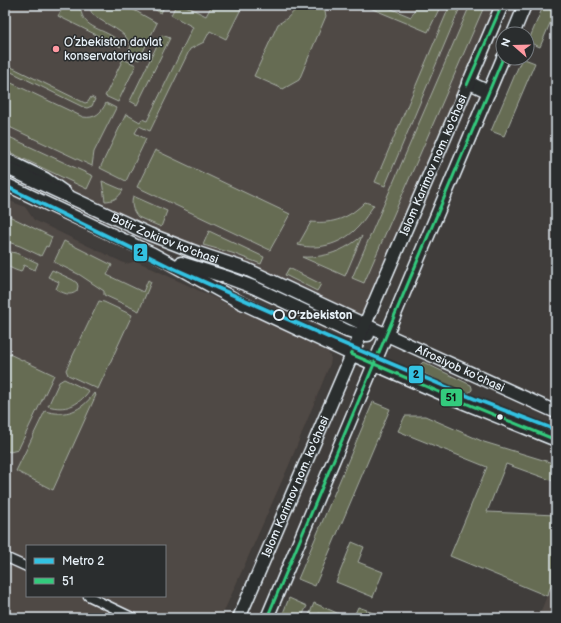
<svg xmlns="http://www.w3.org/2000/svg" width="561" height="623" font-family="'Balsamiq Sans',sans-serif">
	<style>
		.built { fill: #504844; fill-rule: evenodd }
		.green { fill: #666c52; stroke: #a7aea5 }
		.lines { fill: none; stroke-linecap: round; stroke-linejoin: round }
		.minor-casing { stroke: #e8f1f8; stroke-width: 11 }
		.primary-casing { stroke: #e8f1f8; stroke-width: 15 }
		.minor { stroke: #2a2d2e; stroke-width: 8 }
		.primary { stroke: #2a2d2e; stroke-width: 12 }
		.bus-1-casing { stroke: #2a2d2e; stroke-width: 6 }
		.bus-1 { stroke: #33ca7d; stroke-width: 3 }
		.metro-1-casing { stroke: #2a2d2e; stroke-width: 7 }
		.metro-1 { stroke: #33c2e2; stroke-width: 4 }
		.poi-dot { fill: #ff9aa2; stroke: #2a2d2e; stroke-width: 1.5 }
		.stop-dot { fill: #2a2d2e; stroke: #e8f1f8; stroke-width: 2 }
		.bus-dot { fill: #e8f1f8; stroke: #2a2d2e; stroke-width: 1.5 }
		.labels { text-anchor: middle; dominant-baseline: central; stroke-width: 3; stroke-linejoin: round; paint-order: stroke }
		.poi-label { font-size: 12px; fill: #e8f1f8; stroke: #2a2d2e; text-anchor: start }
		.street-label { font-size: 12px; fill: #e8f1f8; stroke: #2a2d2e }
		.stop-label { font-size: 12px; font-weight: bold; fill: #e8f1f8; stroke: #2a2d2e; text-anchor: start }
		.line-badge { stroke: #2a2d2e; stroke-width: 1.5 }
		.pale-badge-label { font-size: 11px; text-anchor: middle; font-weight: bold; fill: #111 }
	</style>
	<rect width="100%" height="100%" fill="#403d3b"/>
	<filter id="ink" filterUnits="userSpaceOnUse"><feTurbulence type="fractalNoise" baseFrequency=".025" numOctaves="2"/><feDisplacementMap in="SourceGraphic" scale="8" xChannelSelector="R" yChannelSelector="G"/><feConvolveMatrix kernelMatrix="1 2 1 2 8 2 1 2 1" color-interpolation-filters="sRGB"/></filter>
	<g filter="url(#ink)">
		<!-- built -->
		<g class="built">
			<path d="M5 5H502L364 324 5 167Z"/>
			<path d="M5 199 25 207 34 220 126 264 136 261 306 341 328 352 330 356 331 359 330 364 289 465 221 618H5ZM27 546H165V596H27Z"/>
			<path d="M556 574V618H538Z"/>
		</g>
		<!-- green -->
		<g class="green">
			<path d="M73 5H81C79 28 103 28 116 39 119 40 120 44 121 47L58 16 62 9Z"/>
			<path d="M90 5H125L157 23 139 60 127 55 131 46C126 30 107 26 95 16 91 14 90 9 90 5Z"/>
			<path d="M146 5H165L161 13Z"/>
			<path d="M176 5H184L206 16 212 5H243L226 39 210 31 204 42 190 49 150 131 139 126 135 133 146 139 126 181 100 168 126 114 140 122 142 119 147 121 193 27 171 15Z"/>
			<path d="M300 5H319L325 12 326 16 299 80 283 89 254 76 278 24C288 19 293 12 300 5Z"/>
			<path d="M363 5H382L411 17 417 5H441L428 32Z"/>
			<path d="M450 5H461L385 186 375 182Z"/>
			<path d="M470 5H473L483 9 364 283 352 278Z"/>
			<path d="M550 5 556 6V9L540 47 528 42 542 9Z"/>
			<path d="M162 35 170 38 137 105 130 101Z"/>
			<path d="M522 58 535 63 504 136 491 131Z"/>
			<path d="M123 59 136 65 118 102 105 96Z"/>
			<path d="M5 64 85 103 88 102 91 97 95 99 92 106 87 108 83 107 5 69Z"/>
			<path d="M5 80 83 117C95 119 101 113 106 103L116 108 94 152 92 166 5 125Z"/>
			<path d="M5 135 93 176 87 189 5 150Z"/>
			<path d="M155 150 290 214 270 250 137 187Z"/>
			<path d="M102 181 123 190C119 198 113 201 105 201Z"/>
			<path d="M133 196 167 211 161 227 138 217C132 210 131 204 133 196Z"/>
			<path d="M365 202 374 205C369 212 365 219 359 226 344 243 320 251 298 245L311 222C334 224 349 218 365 202Z"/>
			<path d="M5 214 52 237 48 247 46 246 41 256 20 246 5 241Z"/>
			<path d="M209 231 264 257 261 264 232 253 203 245Z"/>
			<path d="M362 236 345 276 302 257C325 258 344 251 362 236Z"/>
			<path d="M64 241 112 265 107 275 143 292 148 280 151 282 139 311 104 295V291L80 275 54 262Z"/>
			<path d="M11 252 16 253 38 263 35 270 24 265 21 272C15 270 5 267 5 260 5 255 8 254 11 252Z"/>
			<path d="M289 268 321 284 317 291 285 275Z"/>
			<path d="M52 270 73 280 77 283 78 286 77 291C70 297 63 293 56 289L59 282 48 277Z"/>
			<path d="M99 301 104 302 132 315 98 389 68 375 66 370Z"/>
			<path d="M5 352 54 375 18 450 10 452 5 450Z"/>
			<path d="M423 362 471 385 472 388V390L467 394 421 372 418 370 419 366Z"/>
			<path d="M64 379 89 391C78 406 65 411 48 406L59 382Z"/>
			<path d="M94 393 96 395 53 490 16 471 45 411C66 417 82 411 94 393Z"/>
			<path d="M373 402 390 409 315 586 298 579Z"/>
			<path d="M405 416H425L484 442 556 464V482L506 464 487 512 556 515V574L547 596 450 556 487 467 398 431Z"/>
			<path d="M352 542 364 547 358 562 383 572 373 597 336 582Z"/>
			<path d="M289 598 307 606 301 618H281Z"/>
			<path d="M314 603 344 616 345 613 354 616 358 607 367 610 364 618H332L319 613 316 618H308Z"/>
			<path d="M368 611 385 618H365Z"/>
		</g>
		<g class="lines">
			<defs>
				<g id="minor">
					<path d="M5 157 46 177 66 191"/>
					<path d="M5 557 27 567"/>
					<path d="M88 596 134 618"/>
				</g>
				<g id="primary">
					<path d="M513 34 525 5"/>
					<path d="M468 82 489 92"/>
					<path id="s1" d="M5 167 149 234 198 253 246 269 387 335 556 412"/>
					<path d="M5 184 153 254 240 302 351 354 452 398 556 440"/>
					<path d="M181 263 226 277 253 287 347 331 360 335H368"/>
					<path id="s2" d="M239 618 502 5"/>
					<path d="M267 618 503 58"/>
				</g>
			</defs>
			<!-- minor casing -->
			<use href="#minor" class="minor-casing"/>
			<!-- primary casing -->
			<use href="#primary" class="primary-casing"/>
			<!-- minor -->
			<use href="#minor" class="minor"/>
			<!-- primary -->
			<use href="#primary" class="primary"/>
			<defs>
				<g id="bus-1">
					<path d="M467 85 502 5"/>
					<path d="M353 351 351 354 453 398 556 440"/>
					<path d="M267 618 503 58"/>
				</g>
			</defs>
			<!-- bus-1 casing -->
			<use href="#bus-1" class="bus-1-casing"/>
			<!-- bus-1 -->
			<use href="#bus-1" class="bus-1"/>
			<defs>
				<path id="metro-1" d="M5 186 168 266 328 337 475 399 556 430"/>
			</defs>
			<!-- metro-1 casing -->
			<use href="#metro-1" class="metro-1-casing"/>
			<!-- metro-1 -->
			<use href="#metro-1" class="metro-1"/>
		</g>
	</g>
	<!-- markers -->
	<circle class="poi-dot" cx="56" cy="49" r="4"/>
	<circle class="stop-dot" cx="279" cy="315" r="5"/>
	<circle class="bus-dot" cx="500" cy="417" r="3.5"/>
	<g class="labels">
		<!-- poi labels -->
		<g class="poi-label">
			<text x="64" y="42">O’zbekiston davlat<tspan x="64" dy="14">konservatoriyasi</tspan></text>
		</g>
		<!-- street labels -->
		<g class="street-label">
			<text stroke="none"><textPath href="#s2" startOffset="493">Islom Karimov nom. ko'chasi</textPath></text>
			<text stroke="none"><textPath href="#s1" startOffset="175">Botir Zokirov ko'chasi</textPath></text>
			<text stroke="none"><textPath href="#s1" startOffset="498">Afrosiyob ko'chasi</textPath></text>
			<text stroke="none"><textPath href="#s2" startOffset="143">Islom Karimov nom. ko'chasi</textPath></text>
		</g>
		<!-- stop labels -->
		<g class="stop-label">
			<text x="288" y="315">Oʻzbekiston</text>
		</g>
	</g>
	<g class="line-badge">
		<rect x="133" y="243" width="15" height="19" rx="4" fill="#33c2e2"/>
		<rect x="408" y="365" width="16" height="19" rx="4" fill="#33c2e2"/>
		<rect x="440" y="388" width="23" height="19" rx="4" fill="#33ca7d"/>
	</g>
	<g class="pale-badge-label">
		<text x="140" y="256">2</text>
		<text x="416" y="378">2</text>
		<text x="451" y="401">51</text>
	</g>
	<!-- margin -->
	<rect width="561" height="623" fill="none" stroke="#2a2d2e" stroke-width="20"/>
	<rect x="10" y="10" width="541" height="603" fill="none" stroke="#e8f1f8" stroke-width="1.5" filter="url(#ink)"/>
	<!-- legend -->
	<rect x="26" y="545" width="140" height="52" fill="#2a2d2e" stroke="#767b7f"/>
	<rect x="34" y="558" width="20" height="6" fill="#33c2e2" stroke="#767b7f"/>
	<text x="62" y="565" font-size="12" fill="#e8f1f8">Metro 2</text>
	<rect x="34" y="578" width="20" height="6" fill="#33ca7d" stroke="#767b7f"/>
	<text x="62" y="585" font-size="12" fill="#e8f1f8">51</text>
	<!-- north arrow -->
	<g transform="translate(515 46) rotate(290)"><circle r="19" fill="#2a2d2e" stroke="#767b7f"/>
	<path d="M0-3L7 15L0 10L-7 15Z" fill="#ff9aa2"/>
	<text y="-6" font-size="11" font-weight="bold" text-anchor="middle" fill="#e8f1f8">N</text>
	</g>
</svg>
